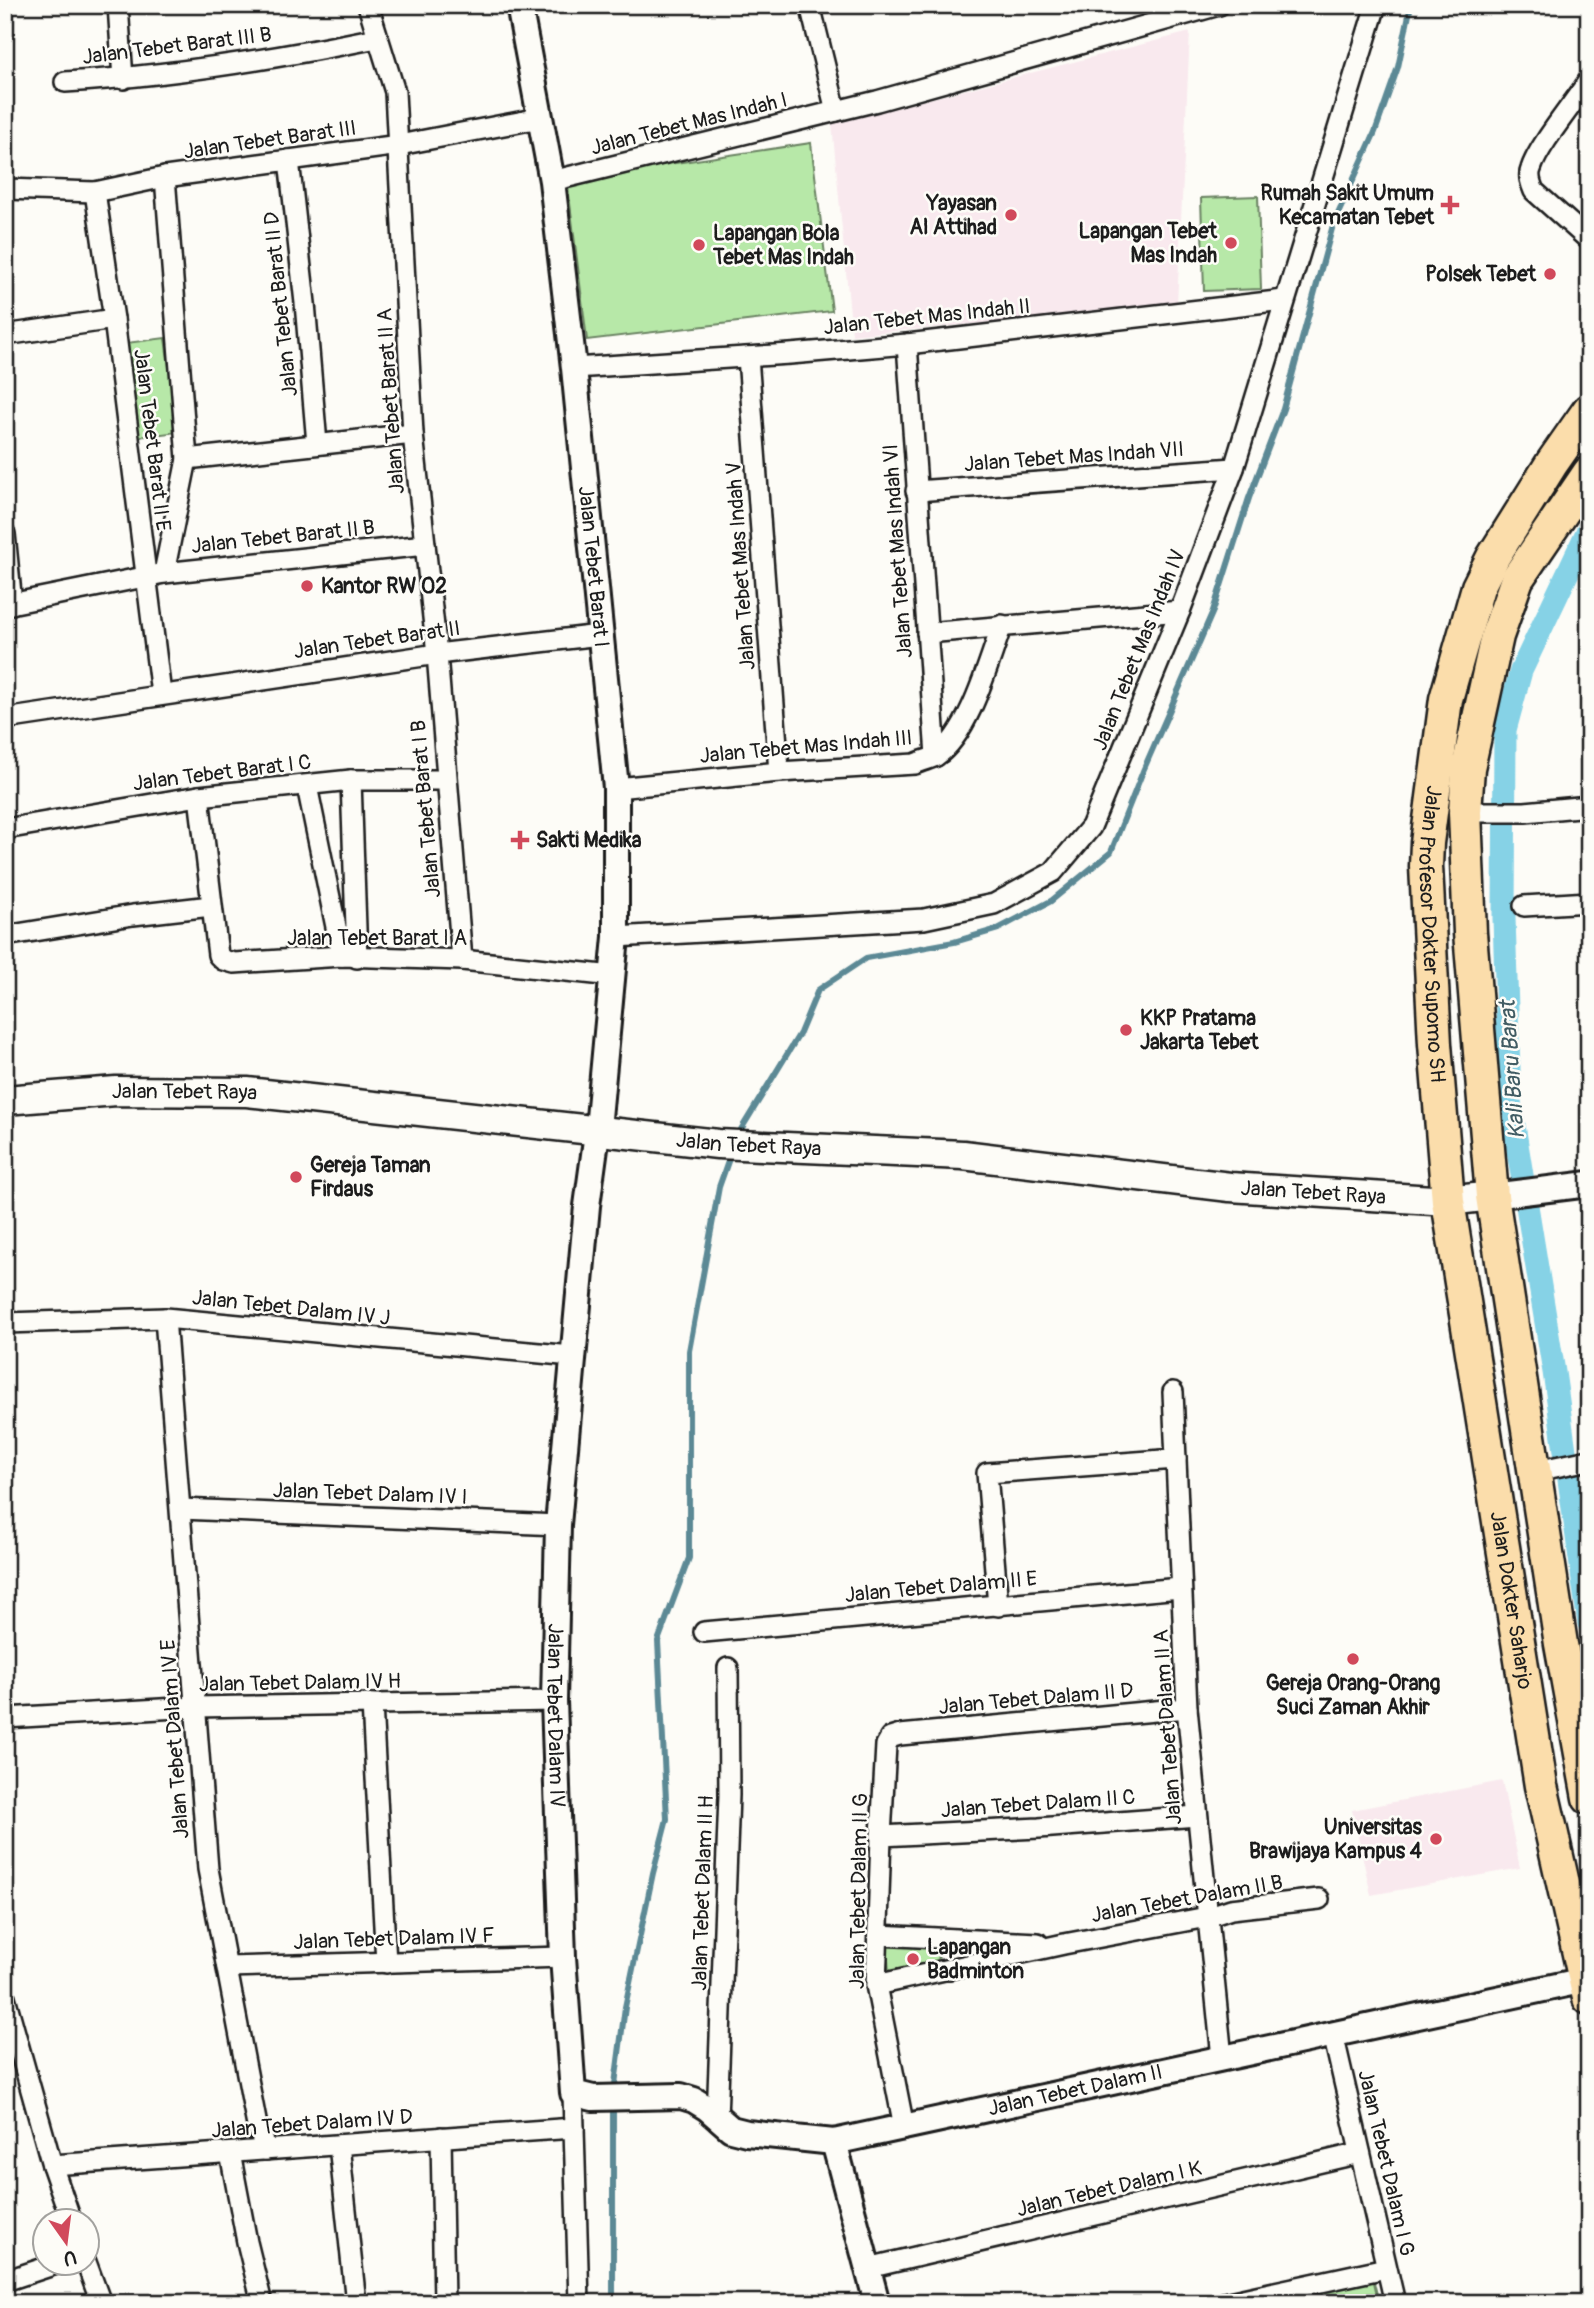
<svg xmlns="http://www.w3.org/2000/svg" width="1594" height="2308" font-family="Pangolin,sans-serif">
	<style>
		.built { fill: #f9e9ee }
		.green { fill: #b7e8a8; stroke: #6a8262; stroke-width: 2 }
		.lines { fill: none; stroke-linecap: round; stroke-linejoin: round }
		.stream { stroke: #5c8995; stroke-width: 6 }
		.canal { stroke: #86d2e6; stroke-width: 23 }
		.minor-casing { stroke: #1c1c1c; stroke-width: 24 }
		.tertiary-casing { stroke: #1c1c1c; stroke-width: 30 }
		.secondary-casing { stroke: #1c1c1c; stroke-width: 33 }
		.primary-casing { stroke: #1c1c1c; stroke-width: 37 }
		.minor { stroke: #fdfcf7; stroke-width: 19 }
		.tertiary { stroke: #fdfcf7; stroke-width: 24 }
		.secondary { stroke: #fdfcf7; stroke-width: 28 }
		.primary { stroke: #fbddab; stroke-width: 32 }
		.poi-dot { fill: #d1495b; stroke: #fdfcf7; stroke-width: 2.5 }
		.labels { text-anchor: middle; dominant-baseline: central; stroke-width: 5; stroke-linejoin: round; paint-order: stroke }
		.street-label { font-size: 21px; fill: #1c1c1c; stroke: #fdfcf7 }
		.poi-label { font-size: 21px; font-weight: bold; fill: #1c1c1c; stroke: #fdfcf7; text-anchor: start }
		.water-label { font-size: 23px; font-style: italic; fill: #415c63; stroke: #fdfcf7 }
	</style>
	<rect width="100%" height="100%" fill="#fdfcf7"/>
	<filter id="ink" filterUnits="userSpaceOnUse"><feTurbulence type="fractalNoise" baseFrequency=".0143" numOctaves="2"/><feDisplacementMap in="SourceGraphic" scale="14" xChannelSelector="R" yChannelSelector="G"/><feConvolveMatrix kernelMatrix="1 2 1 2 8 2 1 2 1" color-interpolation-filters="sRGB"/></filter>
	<g filter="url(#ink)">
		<!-- built -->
		<g class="built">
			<path d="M1190 32 1177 305 852 335 832 124Z"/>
			<path d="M1502 1781 1520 1868 1371 1895 1352 1810Z"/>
		</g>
		<!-- green -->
		<g class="green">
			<path d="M811 143 832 311 587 340 567 179Z"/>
			<path d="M1258 196 1261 289 1204 291 1201 198Z"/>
			<path d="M165 338 178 432 139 437 126 343Z"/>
			<path d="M938 1944 939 1972 889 1974 887 1946Z"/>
			<path d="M1373 2278 1379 2303H1310L1308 2292Z"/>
		</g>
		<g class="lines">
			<!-- stream -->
			<g class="stream">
				<path d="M737 1136 800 1033 818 990 866 958 954 942 998 929 1051 901 1111 852 1143 771 1213 611 1249 498 1283 409 1333 225 1375 132 1398 67 1411 5"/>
				<path d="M614 2092 625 2007 653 1873 667 1819 658 1641 689 1558V1351L719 1187 731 1153"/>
				<path d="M613 2303V2102"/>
			</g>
			<!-- canal -->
			<path class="canal" d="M1589 528 1521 671 1505 730 1504 918 1510 1101 1554 1372 1589 1623"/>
			<defs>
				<g id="minor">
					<path d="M118 5 123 79"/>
					<path d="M368 5 395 92 413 434 437 654 462 960"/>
					<path d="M810 5 836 111"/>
					<path d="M1589 80C1574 103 1538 146 1531 169 1528 176 1531 184 1534 191L1589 240"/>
					<path d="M65 82C170 76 274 59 377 38"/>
					<path d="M289 160 305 303 317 444"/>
					<path d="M552 181 877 101 1219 5"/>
					<path d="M5 189 95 192 165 177 399 145 540 118"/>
					<path d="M95 192 114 319 161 694"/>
					<path d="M5 335 114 319"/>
					<path d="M907 344 936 756"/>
					<path d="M748 357 779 772"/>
					<path d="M574 368 790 354 907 344 1284 300"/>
					<path d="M187 459 413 434"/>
					<path d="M916 491 1234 468"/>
					<path d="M5 534 12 604"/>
					<path d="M164 573 187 459 165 177"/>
					<path d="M5 605 164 573 425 545"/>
					<path d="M927 633 1180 611"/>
					<path d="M5 719 437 654 600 635"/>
					<path d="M351 780 357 958"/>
					<path d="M307 786 342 956"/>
					<path d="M616 788 779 772 915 764C921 761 930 759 936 756 969 735 989 661 1002 625"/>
					<path d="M199 796 218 955 223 960 234 963 342 956 462 960 613 976"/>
					<path d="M1465 812H1525L1589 806"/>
					<path d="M5 829 199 796 351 780H446"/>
					<path d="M1524 906 1589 902"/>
					<path d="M5 933 11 935 133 915 211 906"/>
					<path d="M616 937 924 919 994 904 1053 872 1091 827 1180 611 1234 468 1376 5"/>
					<path d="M165 1318 208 1869 257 2126 266 2150"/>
					<path d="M5 1323 165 1318 572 1356"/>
					<path d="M1173 1392 1187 1708 1222 2058"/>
					<path d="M1536 1471 1589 1460"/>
					<path d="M181 1509 558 1525"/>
					<path d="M998 1606 987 1473 1176 1459"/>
					<path d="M704 1632 1180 1588"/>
					<path d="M372 1704 386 1963"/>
					<path d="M5 1718 195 1707 554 1701"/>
					<path d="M881 1836 1039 1828 1197 1816"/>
					<path d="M878 1935 1038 1943"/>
					<path d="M227 1967 563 1957"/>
					<path d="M876 1985 1064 1944 1207 1917 1231 1909 1319 1899"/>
					<path d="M5 1997 52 2165 71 2220"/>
					<path d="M1333 2034 1395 2303"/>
					<path d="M573 2093 579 2303"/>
					<path d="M717 2119 729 1795 728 1668"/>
					<path d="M904 2127 876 1985 881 1836 886 1745 890 1738 900 1735 1187 1708"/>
					<path d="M441 2137 444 2303"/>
					<path d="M339 2145 356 2303"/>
					<path d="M230 2153 247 2242 262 2303"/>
					<path d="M52 2165 574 2128"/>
					<path d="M86 2262 101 2303"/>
					<path d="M868 2268 1360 2153"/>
					<path d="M5 2281 62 2262"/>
					<path d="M1224 2303 1386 2268"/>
				</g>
				<g id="tertiary">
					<path id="s1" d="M519 5 552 181 574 368 616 788V937L599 1118 587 1206 558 1525 554 1701 563 1957 573 2093 593 2098 681 2096 694 2100 707 2108 731 2129 747 2133 834 2142 1585 1980"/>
					<path d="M1492 1196 1589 1184"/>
					<path d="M834 2142 877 2303"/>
				</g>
				<g id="secondary">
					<path id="s2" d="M5 1100 116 1091 247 1092 718 1144 963 1155 1230 1187 1448 1201 1492 1196"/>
				</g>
				<g id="primary">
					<path id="s3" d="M1589 410 1552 463 1493 557 1478 587 1446 699 1427 843 1426 866 1435 1044 1448 1201 1541 1786 1589 1998"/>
					<path d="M1589 473 1517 579 1497 636 1468 768 1465 812 1470 933 1492 1196 1561 1644 1589 1798"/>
				</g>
			</defs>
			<!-- minor casing -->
			<use href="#minor" class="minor-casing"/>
			<!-- tertiary casing -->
			<use href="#tertiary" class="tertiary-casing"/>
			<!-- secondary casing -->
			<use href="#secondary" class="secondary-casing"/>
			<!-- primary casing -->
			<use href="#primary" class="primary-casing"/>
			<!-- minor -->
			<use href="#minor" class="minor"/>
			<!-- tertiary -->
			<use href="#tertiary" class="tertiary"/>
			<!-- secondary -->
			<use href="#secondary" class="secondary"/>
			<!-- primary -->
			<use href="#primary" class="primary"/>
		</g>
	</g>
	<!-- markers -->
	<g class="poi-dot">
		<path d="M1446.5 194.5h7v7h7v7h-7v7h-7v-7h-7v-7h7z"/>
		<circle cx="1011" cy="215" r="7"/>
		<circle cx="1231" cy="243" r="7"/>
		<circle cx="699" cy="245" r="7"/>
		<circle cx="1550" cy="274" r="7"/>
		<circle cx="307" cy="586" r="7"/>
		<path d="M516.5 829.5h7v7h7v7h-7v7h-7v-7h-7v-7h7z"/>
		<circle cx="1126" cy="1030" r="7"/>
		<circle cx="296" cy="1177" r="7"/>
		<circle cx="1353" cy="1659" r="7"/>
		<circle cx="1436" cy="1839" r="7"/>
		<circle cx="913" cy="1959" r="7"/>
	</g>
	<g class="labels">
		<!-- street labels -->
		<g class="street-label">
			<text transform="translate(177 46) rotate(-7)">Jalan Tebet Barat III B</text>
			<text transform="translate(689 124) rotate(-14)">Jalan Tebet Mas Indah I</text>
			<text transform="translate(270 140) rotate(-8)">Jalan Tebet Barat III</text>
			<text transform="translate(281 304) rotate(-96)">Jalan Tebet Barat II D</text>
			<text transform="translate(927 317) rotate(-6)">Jalan Tebet Mas Indah II</text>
			<text transform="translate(391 401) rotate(-94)">Jalan Tebet Barat II A</text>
			<text transform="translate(152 440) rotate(83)">Jalan Tebet Barat II E</text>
			<text transform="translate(1074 457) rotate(-4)">Jalan Tebet Mas Indah VII</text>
			<text transform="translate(283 537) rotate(-6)">Jalan Tebet Barat II B</text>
			<text transform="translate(898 551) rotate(-94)">Jalan Tebet Mas Indah VI</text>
			<text stroke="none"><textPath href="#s1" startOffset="567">Jalan Tebet Barat I</textPath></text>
			<text transform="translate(741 566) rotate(-94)">Jalan Tebet Mas Indah V</text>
			<text transform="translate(377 640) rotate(-8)">Jalan Tebet Barat II</text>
			<text transform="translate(1139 650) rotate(-68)">Jalan Tebet Mas Indah IV</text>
			<text transform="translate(806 747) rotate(-5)">Jalan Tebet Mas Indah III</text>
			<text transform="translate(222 773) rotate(-7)">Jalan Tebet Barat I C</text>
			<text transform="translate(426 809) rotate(-95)">Jalan Tebet Barat I B</text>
			<text stroke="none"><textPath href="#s3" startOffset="562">Jalan Profesor Dokter Supomo SH</textPath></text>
			<text x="377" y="938">Jalan Tebet Barat I A</text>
			<text stroke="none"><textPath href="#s2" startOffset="180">Jalan Tebet Raya</textPath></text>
			<text stroke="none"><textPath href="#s2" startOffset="747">Jalan Tebet Raya</textPath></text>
			<text stroke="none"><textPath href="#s2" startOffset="1314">Jalan Tebet Raya</textPath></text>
			<text transform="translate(291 1308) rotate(6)">Jalan Tebet Dalam IV J</text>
			<text transform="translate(370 1494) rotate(2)">Jalan Tebet Dalam IV I</text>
			<text transform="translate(941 1587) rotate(-5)">Jalan Tebet Dalam II E</text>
			<text stroke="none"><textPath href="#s3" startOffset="1234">Jalan Dokter Saharjo</textPath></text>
			<text transform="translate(300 1683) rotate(-1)">Jalan Tebet Dalam IV H</text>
			<text transform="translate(1036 1699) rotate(-5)">Jalan Tebet Dalam II D</text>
			<text stroke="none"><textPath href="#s1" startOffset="1720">Jalan Tebet Dalam IV</textPath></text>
			<text transform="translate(1168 1727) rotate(-94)">Jalan Tebet Dalam II A</text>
			<text transform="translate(175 1739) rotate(-94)">Jalan Tebet Dalam IV E</text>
			<text transform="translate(1038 1804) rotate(-4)">Jalan Tebet Dalam II C</text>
			<text transform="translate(859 1891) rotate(-89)">Jalan Tebet Dalam II G</text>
			<text transform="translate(703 1893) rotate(-88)">Jalan Tebet Dalam II H</text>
			<text transform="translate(1187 1899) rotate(-10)">Jalan Tebet Dalam II B</text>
			<text transform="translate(394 1939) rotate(-2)">Jalan Tebet Dalam IV F</text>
			<text stroke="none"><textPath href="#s1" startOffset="2618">Jalan Tebet Dalam II</textPath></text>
			<text transform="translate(312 2124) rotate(-4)">Jalan Tebet Dalam IV D</text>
			<text transform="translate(1386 2163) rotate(77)">Jalan Tebet Dalam I G</text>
			<text transform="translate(1109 2189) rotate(-13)">Jalan Tebet Dalam I K</text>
		</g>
		<!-- poi labels -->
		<g class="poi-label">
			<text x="1434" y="193" text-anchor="end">Rumah Sakit Umum<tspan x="1434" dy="24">Kecamatan Tebet</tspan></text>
			<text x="997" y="203" text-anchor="end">Yayasan<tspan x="997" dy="24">Al Attihad</tspan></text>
			<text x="1217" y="231" text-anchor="end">Lapangan Tebet<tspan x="1217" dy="24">Mas Indah</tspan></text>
			<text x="713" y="233">Lapangan Bola<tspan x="713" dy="24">Tebet Mas Indah</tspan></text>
			<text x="1536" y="274" text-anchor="end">Polsek Tebet</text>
			<text x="321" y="586">Kantor RW 02</text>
			<text x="536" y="840">Sakti Medika</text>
			<text x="1140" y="1018">KKP Pratama<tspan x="1140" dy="24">Jakarta Tebet</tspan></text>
			<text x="310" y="1165">Gereja Taman<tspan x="310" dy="24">Firdaus</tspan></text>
			<text x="1353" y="1683" text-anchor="middle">Gereja Orang-Orang<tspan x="1353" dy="24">Suci Zaman Akhir</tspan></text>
			<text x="1422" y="1827" text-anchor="end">Universitas<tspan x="1422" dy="24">Brawijaya Kampus 4</tspan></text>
			<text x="927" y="1947">Lapangan<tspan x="927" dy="24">Badminton</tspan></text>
		</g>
		<!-- water labels -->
		<g class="water-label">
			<text transform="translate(1512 1070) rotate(-94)">Kali Baru Barat</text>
		</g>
	</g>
	<!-- margin -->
	<rect width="1594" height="2308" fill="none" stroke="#fdfcf7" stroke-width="28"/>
	<rect x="14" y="14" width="1566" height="2280" fill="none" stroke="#1c1c1c" stroke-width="2.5" filter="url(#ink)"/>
	<!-- north arrow -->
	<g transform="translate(66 2242) rotate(166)"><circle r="33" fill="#fdfcf7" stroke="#a3a29f" stroke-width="2"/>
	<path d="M0-5L12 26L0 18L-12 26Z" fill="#d1495b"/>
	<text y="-10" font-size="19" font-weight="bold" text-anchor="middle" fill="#1c1c1c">U</text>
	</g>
</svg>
